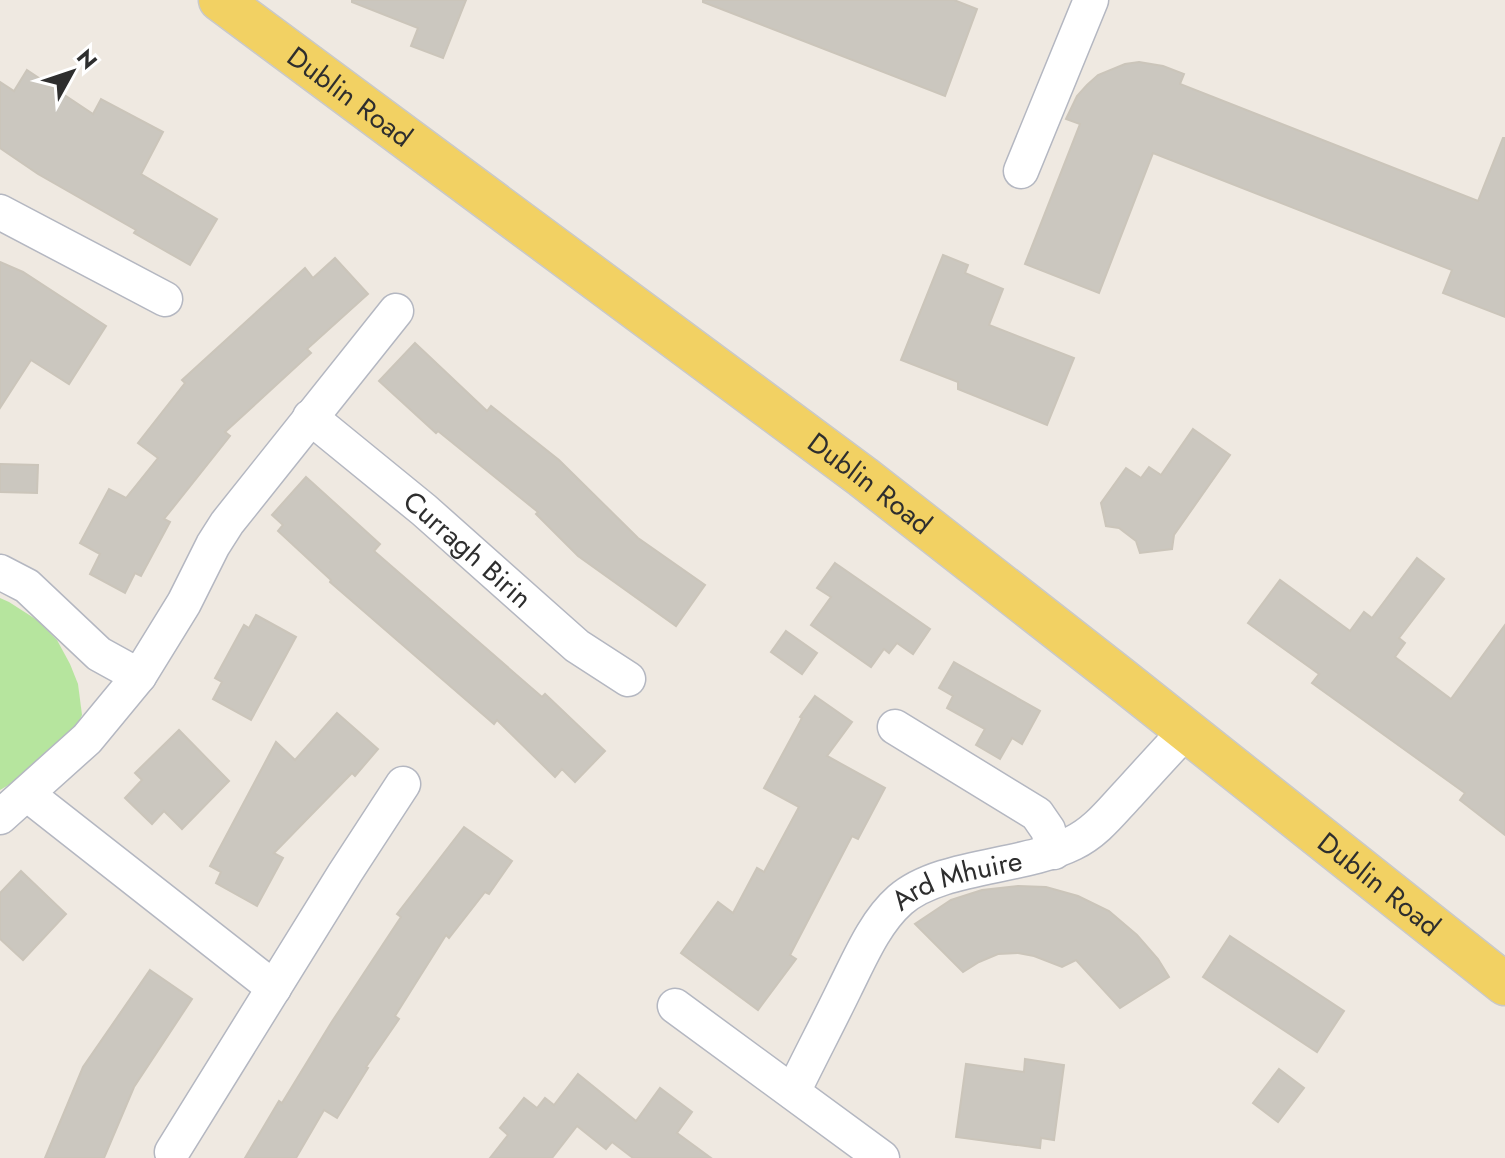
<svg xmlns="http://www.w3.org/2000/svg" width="1505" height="1158" font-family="Jost,sans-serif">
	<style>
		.grass { fill: #b6e59e }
		.building { fill: #cbc7bf; stroke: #cbc5ba; stroke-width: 2 }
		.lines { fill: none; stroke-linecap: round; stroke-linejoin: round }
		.minor-casing { stroke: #b4b7c1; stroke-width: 37 }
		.major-casing { stroke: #c9c9c9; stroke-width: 45 }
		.minor { stroke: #fff; stroke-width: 34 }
		.major { stroke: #f2d163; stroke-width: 42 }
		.labels { text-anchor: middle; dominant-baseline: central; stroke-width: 6; stroke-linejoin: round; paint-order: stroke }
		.street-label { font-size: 28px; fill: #2e2e2e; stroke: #fff }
	</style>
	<rect width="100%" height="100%" fill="#efe9e1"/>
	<!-- grass -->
	<path class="grass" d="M0 598 9 602 37 620 57 640 70 664 78 684 82 715 73 734 26 775 0 790Z"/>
	<!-- building -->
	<g class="building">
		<path d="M352 0H466L443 58 411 46 418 28 352 2Z"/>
		<path d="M703 0H954L977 9 945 96 703 2Z"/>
		<path d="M1139 62 1163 66 1184 74 1180 84 1478 201 1503 138H1505V317L1443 293 1452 270 1153 153 1099 293 1025 264 1080 124 1066 119 1077 96 1087 85 1098 75 1125 64Z"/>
		<path d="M27 70 93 114 101 99 163 132 141 174 217 219 190 265 134 233 136 230 38 174 0 148V82L14 91Z"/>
		<path d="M943 255 968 265 965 273 1003 289 989 325 1074 358 1047 425 958 389V382L901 360Z"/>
		<path d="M335 258 368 294 307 349 311 353 225 432 230 436 164 519 170 522 141 576 135 573 125 593 90 574 100 554 80 543 109 489 126 498 158 458 138 443 185 383 182 380 305 268 313 278Z"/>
		<path d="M0 262 23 272 106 326 69 384 31 360 0 408Z"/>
		<path d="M415 343 487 411 491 406 559 460 638 538 705 585 676 626 578 556 536 514 538 512 438 431 436 433 379 381Z"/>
		<path d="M1193 429 1230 455 1174 535 1172 549 1140 553 1136 541 1119 528 1106 526 1101 503 1126 468 1141 478 1149 467 1161 475Z"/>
		<path d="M0 464 38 465 37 493 0 492Z"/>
		<path d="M306 477 380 544 374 551 542 697 545 694 605 751 575 782 562 769 555 777 497 720 494 724 330 582 331 580 278 531 283 525 272 515Z"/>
		<path d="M1417 558 1444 579 1399 638 1405 643 1395 657 1451 699 1505 625V835L1460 800 1465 793 1312 683 1319 674 1248 623 1280 580 1350 631 1364 612 1372 618Z"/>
		<path d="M835 563 930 629 913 654 897 643 889 653 884 649 871 667 811 625 831 597 817 588Z"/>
		<path d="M256 615 296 637 251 720 213 699 222 682 215 678 244 625 249 628Z"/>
		<path d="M786 631 817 653 802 674 771 652Z"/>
		<path d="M954 662 1040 711 1022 744 1012 738 1000 759 976 745 985 729 947 708 953 696 939 688Z"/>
		<path d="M815 696 852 722 827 756 885 788 858 839 852 836 790 955 796 959 758 1010 681 953 718 902 733 913 757 868 764 872 799 807 764 788 802 718 800 717Z"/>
		<path d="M337 713 378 749 355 776 352 773 274 853 283 858 257 906 216 883 221 872 210 866 276 742 295 760Z"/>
		<path d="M179 730 229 781 182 829 164 811 152 824 125 798 142 780 135 773Z"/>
		<path d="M464 827 512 861 489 894 485 892 449 938 446 935 395 1016 399 1019 366 1067 368 1068 337 1118 324 1110 296 1158H245L279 1101 282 1103 331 1023 401 917 397 914Z"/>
		<path d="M21 871 66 914 23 960 0 939V893Z"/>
		<path d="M1018 886 1046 887 1078 896 1109 911 1137 935 1158 959 1169 977 1120 1008 1076 960 1062 967 1034 956 1018 953 998 954 979 962 963 972 915 924 951 900 982 890Z"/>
		<path d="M1230 936 1344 1011 1317 1052 1203 977Z"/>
		<path d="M150 970 192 999 134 1087 104 1158H45L83 1067Z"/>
		<path d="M1025 1059 1064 1065 1054 1140 1041 1138 1040 1148 956 1137 966 1064 1024 1072Z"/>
		<path d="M1279 1069 1304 1088 1278 1122 1253 1103Z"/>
		<path d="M578 1074 636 1121 660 1088 692 1112 677 1133 711 1158H633L612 1142 606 1149 577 1126 552 1158H490L508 1135 500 1128 524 1098 537 1108 545 1098 554 1105Z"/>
	</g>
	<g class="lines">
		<defs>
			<g id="minor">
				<path d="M1021 171 1091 0"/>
				<path d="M0 212 165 299"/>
				<path id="s1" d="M310 417 424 510 577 646 628 679"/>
				<path d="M0 572 27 586 99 654 139 676"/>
				<path d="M895 727 1037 814 1048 830 1054 852"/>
				<path d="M27 794 274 988"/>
				<path d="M0 817 87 739 139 676 184 603 213 545 227 523 396 311"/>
				<path d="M675 1006 882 1158"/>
				<path id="s2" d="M793 1092C810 1057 828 1023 845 988 860 958 875 922 900 900 940 865 1023 868 1073 843 1096 832 1111 812 1128 794 1147 773 1166 752 1186 731"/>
				<path d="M172 1152 345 873 403 784"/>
			</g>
			<g id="major">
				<path id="s3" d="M220 0 863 477 1120 678 1505 984"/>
			</g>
		</defs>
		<!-- minor casing -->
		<use href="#minor" class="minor-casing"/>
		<!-- major casing -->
		<use href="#major" class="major-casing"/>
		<!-- minor -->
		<use href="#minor" class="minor"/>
		<!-- major -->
		<use href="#major" class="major"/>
	</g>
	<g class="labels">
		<!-- street labels -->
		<g class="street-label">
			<text stroke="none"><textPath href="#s3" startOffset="162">Dublin Road</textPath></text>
			<text stroke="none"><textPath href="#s3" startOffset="810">Dublin Road</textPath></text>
			<text stroke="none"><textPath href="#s1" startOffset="206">Curragh Birin</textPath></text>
			<text stroke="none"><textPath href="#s3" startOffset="1458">Dublin Road</textPath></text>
			<text stroke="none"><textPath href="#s2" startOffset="282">Ard Mhuire</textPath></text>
		</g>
	</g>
	<!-- north arrow -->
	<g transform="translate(72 72) rotate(50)" stroke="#ffffff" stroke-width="6" paint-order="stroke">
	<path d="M0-6L14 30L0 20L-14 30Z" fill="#2e2e2e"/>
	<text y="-12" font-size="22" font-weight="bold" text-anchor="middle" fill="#2e2e2e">N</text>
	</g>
</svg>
